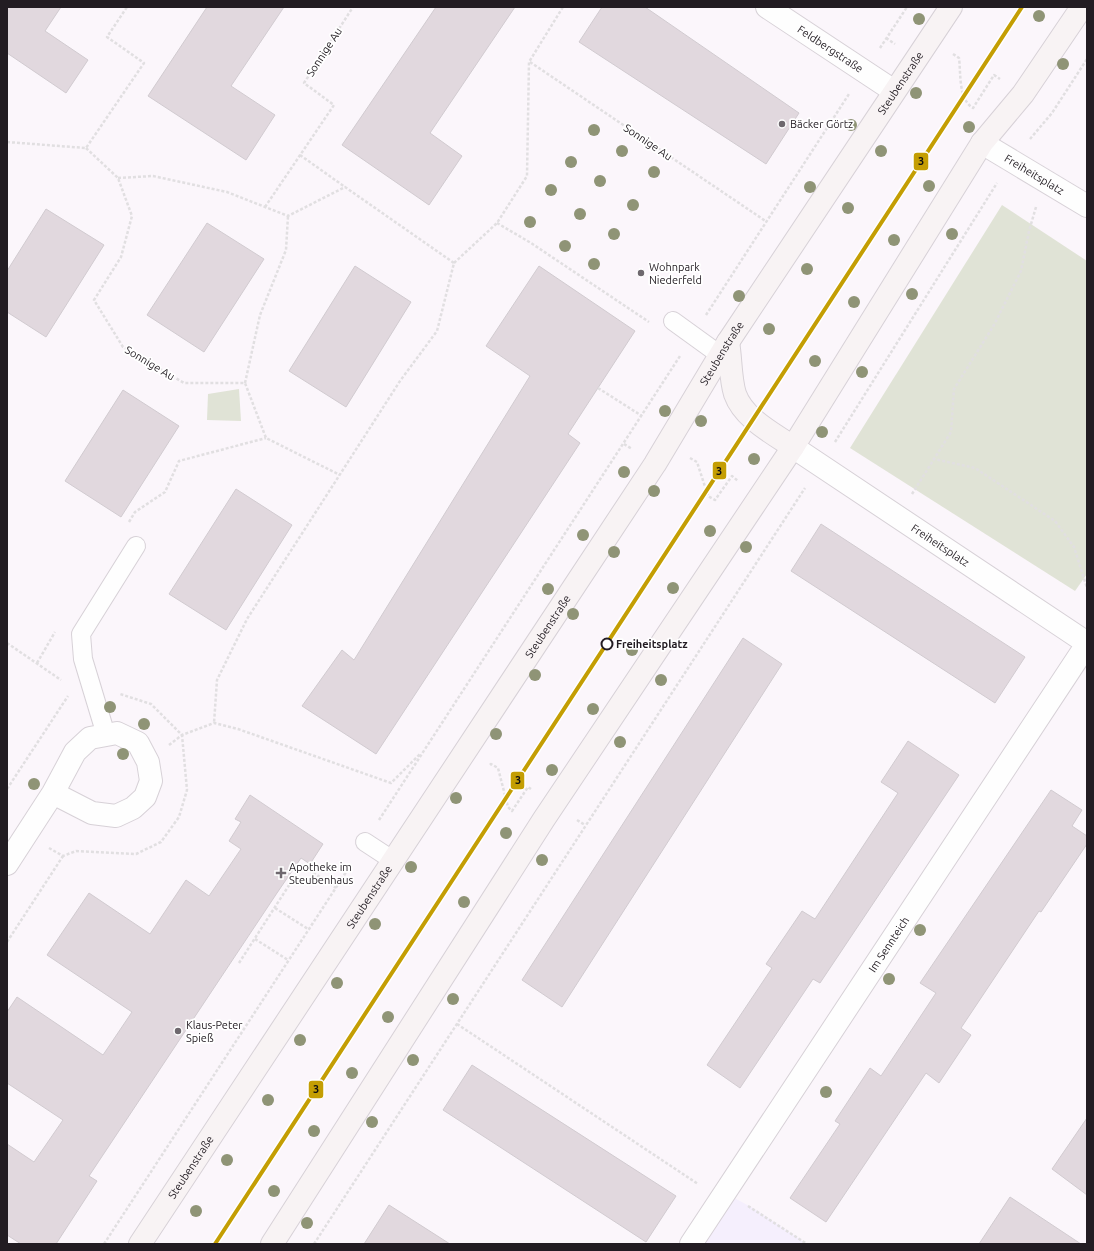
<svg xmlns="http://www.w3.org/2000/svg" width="1094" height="1251" font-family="Ubuntu,sans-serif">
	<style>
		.education { fill: #f5effd }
		.green { fill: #e0e3d6 }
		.building { fill: #e1d8de; stroke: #d1cbd0 }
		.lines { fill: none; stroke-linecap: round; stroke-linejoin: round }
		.lane-casing { stroke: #d7d1d7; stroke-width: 20 }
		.street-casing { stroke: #d7d1d7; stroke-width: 24 }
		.secondary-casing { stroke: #d7d1d7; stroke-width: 24 }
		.path { stroke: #e1dfe1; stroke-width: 2.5; stroke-dasharray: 3 2; stroke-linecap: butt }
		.lane { stroke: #fefefe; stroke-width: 18 }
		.street { stroke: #fefefe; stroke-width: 22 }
		.secondary { stroke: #f8f3f4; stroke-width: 22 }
		.tram-1-casing { stroke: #fff; stroke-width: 7 }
		.tram-1 { stroke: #c49e03; stroke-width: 4 }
		.tree { fill: #8f9476 }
		.poi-dot { fill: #6e686e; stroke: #fff; stroke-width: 1.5 }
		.stop-dot { fill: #fff; stroke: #221c22; stroke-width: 2 }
		.labels { text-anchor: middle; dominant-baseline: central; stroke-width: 3.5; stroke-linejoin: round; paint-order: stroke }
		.street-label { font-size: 11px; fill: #221c22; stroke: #fff }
		.poi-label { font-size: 11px; fill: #221c22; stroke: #fff; text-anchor: start }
		.stop-label { font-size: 11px; font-weight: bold; fill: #221c22; stroke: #fff; text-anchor: start }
		.line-badge { stroke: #fff; stroke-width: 1.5 }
		.pale-badge-label { font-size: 11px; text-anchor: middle; font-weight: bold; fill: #111 }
	</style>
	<rect width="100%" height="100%" fill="#fbf6fb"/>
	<!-- education -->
	<path class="education" d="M725 1193 751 1207 807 1244H691Z"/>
	<!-- green -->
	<g class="green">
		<path d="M1002 205 1087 261V574L1075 591 850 448Z"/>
		<path d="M239 389 241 421 207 420 208 394Z"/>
	</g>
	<!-- building -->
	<g class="building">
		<path d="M7 7H61L45 31 88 60 66 93 7 53Z"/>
		<path d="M207 7H284L231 86 275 115 246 160 148 96Z"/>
		<path d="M436 7H515L430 133 462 156 429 205 342 145Z"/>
		<path d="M602 7H645L799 113 766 164 579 42Z"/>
		<path d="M46 209 104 245 46 337 7 312V271Z"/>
		<path d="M207 223 264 259 204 352 147 315Z"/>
		<path d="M355 266 411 302 346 407 289 371Z"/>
		<path d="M539 266 635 331 568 434 580 443 376 754 302 706 342 650 354 660 530 376 486 346Z"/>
		<path d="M123 390 179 426 121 517 65 481Z"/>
		<path d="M236 489 292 525 226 630 169 594Z"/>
		<path d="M821 524 1025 657 995 703 791 571Z"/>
		<path d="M743 638 782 664 562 1007 522 980Z"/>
		<path d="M908 741 959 775 820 983 813 979 740 1088 707 1065 772 968 766 964 802 911 815 919 898 793 881 782Z"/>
		<path d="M1051 790 1082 810 1072 826 1087 836V844L1041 912 1039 911 961 1028 971 1035 939 1083 926 1073 826 1222 790 1198 840 1124 835 1121 870 1068 881 1076 936 993 920 983Z"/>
		<path d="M250 795 323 844 310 864 301 858 277 893 89 1176 97 1181 56 1244H21L7 1235V1144L34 1162 63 1120 7 1083V1012L17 997 103 1055 132 1012 47 955 89 893 150 934 186 880 209 896 241 849 229 841 241 822 235 819Z"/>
		<path d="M472 1065 676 1196 646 1242 443 1110Z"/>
		<path d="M1087 1118V1195L1052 1169Z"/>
		<path d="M1010 1197 1081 1244H979Z"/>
		<path d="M389 1205 450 1244H364Z"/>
	</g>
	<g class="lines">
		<defs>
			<g id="lane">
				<path d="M673 321 720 355"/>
				<path d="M106 735 83 659 81 634 136 546"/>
				<path d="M365 842 394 861"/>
			</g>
			<g id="street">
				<path id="s1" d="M767 7 894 91"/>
				<path id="s2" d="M982 143 1087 206"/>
				<path id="s3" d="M793 447 1087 643"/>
				<path d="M7 864 53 793 75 752 90 738 117 733 138 743 148 762 151 781 145 797 133 808 116 816 92 813 53 793"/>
				<path id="s4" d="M691 1244 1087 644"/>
			</g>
			<g id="secondary">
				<path d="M728 342C731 358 730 378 735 394 744 419 773 433 793 447"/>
				<path id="s5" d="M140 1244 655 464 728 342 951 7"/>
				<path d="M272 1244 544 819 793 447 982 143 1023 94 1082 7"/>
			</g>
		</defs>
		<!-- lane casing -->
		<use href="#lane" class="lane-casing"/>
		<!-- street casing -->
		<use href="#street" class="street-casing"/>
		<!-- secondary casing -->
		<use href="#secondary" class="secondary-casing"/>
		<!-- path -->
		<g class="path">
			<path d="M886 38 895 44"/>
			<path d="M880 48 907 7"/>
			<path d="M953 54 959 58C961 73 958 99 973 108L994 75 1000 79"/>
			<path d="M530 62 767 222"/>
			<path d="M1030 139 1052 113 1087 59"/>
			<path d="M7 142 86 148 144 63 107 37 127 7"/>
			<path d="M86 148 118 178 132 216 121 257 94 300 123 347 184 383H245L266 438 340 475"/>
			<path d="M300 155 345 187"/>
			<path d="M118 178 153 176 227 192 288 216 345 187 454 263 437 331 400 381 247 619 217 680 214 723"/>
			<path d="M265 207 334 105 304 83 353 7"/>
			<path d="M1036 207 1029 231 1021 271 994 325 954 389 951 432 934 459 975 468 1055 521 1074 547 1087 588"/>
			<path d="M497 223 531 243 649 322"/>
			<path d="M454 263 497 223 527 176 529 62 563 7"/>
			<path d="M706 315 849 94"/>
			<path d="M245 383 260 315 286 250 288 216"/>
			<path d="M598 388 642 416"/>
			<path d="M835 442 997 183"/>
			<path d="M624 444 632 449"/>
			<path d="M690 458 697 462 708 496 715 500 732 476 738 481"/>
			<path d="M912 494 934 459"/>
			<path d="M129 522 135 512 165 492 179 461 266 438"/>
			<path d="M7 643 61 680"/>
			<path d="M37 663 55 632"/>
			<path d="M169 745 182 735 214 723 238 729 391 783 420 754"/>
			<path d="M490 765 491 764 498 768 508 807 512 811 528 787 531 789"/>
			<path d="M7 789 68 696"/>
			<path d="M379 820 680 356"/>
			<path d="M577 820 585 825"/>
			<path d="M49 848 63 856 76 851 136 854 161 842 179 817 187 790 182 735 151 704 120 694"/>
			<path d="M275 908 308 929"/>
			<path d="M255 939 288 960"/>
			<path d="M7 942 63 856"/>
			<path d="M239 963 302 865 336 888"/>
			<path d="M457 1024 698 1184"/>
			<path d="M748 1206 807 1244"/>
			<path d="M104 1244 352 863"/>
			<path d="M314 1244 805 488"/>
		</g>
		<!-- lane -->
		<use href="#lane" class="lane"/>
		<!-- street -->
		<use href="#street" class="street"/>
		<!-- secondary -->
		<use href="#secondary" class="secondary"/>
		<defs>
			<path id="tram-1" d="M215 1244 1022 7"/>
		</defs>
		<!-- tram-1 casing -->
		<use href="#tram-1" class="tram-1-casing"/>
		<!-- tram-1 -->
		<use href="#tram-1" class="tram-1"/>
	</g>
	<!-- trees -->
	<g class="tree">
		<circle cx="1039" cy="16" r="6"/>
		<circle cx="919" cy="19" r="6"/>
		<circle cx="1063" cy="64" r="6"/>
		<circle cx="916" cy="93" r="6"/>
		<circle cx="851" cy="125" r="6"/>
		<circle cx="969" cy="127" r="6"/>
		<circle cx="594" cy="130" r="6"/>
		<circle cx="622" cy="151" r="6"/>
		<circle cx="881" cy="151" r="6"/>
		<circle cx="571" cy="162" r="6"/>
		<circle cx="654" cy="172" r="6"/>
		<circle cx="600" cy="181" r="6"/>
		<circle cx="929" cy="186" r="6"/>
		<circle cx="810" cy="187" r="6"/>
		<circle cx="551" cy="190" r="6"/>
		<circle cx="633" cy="205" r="6"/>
		<circle cx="848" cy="208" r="6"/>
		<circle cx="580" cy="214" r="6"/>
		<circle cx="530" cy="222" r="6"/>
		<circle cx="614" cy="234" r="6"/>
		<circle cx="952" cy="234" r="6"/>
		<circle cx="894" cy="240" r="6"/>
		<circle cx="565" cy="246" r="6"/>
		<circle cx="594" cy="264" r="6"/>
		<circle cx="807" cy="269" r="6"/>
		<circle cx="912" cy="294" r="6"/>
		<circle cx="739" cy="296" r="6"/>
		<circle cx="854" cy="302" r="6"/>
		<circle cx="769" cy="329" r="6"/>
		<circle cx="815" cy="361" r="6"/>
		<circle cx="862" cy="372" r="6"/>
		<circle cx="665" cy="411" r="6"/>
		<circle cx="701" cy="421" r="6"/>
		<circle cx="822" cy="432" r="6"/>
		<circle cx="754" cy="459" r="6"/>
		<circle cx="624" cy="472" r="6"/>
		<circle cx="654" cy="491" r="6"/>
		<circle cx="710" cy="531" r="6"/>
		<circle cx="583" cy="535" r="6"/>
		<circle cx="746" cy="547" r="6"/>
		<circle cx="614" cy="552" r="6"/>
		<circle cx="673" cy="588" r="6"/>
		<circle cx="548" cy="589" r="6"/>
		<circle cx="573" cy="614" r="6"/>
		<circle cx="632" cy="650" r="6"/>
		<circle cx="535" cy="675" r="6"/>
		<circle cx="661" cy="680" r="6"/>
		<circle cx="110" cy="707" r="6"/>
		<circle cx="593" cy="709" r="6"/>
		<circle cx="144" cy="724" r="6"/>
		<circle cx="496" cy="734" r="6"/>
		<circle cx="620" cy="742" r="6"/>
		<circle cx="123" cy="754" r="6"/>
		<circle cx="552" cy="770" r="6"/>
		<circle cx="34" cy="784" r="6"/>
		<circle cx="456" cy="798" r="6"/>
		<circle cx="506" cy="833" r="6"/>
		<circle cx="542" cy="860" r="6"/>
		<circle cx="411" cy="867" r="6"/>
		<circle cx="464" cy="902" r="6"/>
		<circle cx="375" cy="924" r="6"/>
		<circle cx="920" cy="930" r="6"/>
		<circle cx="889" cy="979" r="6"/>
		<circle cx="337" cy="983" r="6"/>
		<circle cx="453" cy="999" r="6"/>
		<circle cx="388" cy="1017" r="6"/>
		<circle cx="300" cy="1040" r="6"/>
		<circle cx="413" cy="1060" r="6"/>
		<circle cx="352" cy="1073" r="6"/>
		<circle cx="826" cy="1092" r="6"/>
		<circle cx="268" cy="1100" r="6"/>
		<circle cx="372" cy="1122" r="6"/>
		<circle cx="314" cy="1131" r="6"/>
		<circle cx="227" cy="1160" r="6"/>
		<circle cx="274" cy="1191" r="6"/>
		<circle cx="196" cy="1211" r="6"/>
		<circle cx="307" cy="1223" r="6"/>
	</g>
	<!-- markers -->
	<g class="poi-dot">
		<circle cx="782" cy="124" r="4"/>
		<circle cx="641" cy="273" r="4"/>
		<path d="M279 867h4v4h4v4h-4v4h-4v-4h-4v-4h4z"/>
		<circle cx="178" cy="1031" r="4"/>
	</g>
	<circle class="stop-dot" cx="607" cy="644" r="5.5"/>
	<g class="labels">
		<!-- street labels -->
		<g class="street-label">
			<text stroke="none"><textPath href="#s1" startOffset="76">Feldbergstraße</textPath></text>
			<text transform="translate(324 52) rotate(-57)">Sonnige Au</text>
			<text stroke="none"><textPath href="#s5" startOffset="1388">Steubenstraße</textPath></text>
			<text transform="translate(648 142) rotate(34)">Sonnige Au</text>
			<text stroke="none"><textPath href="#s2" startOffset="61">Freiheitsplatz</textPath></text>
			<text stroke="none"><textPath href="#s5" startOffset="1064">Steubenstraße</textPath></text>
			<text transform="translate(150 363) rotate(31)">Sonnige Au</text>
			<text stroke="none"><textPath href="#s3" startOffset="177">Freiheitsplatz</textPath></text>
			<text stroke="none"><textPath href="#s5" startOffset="740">Steubenstraße</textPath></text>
			<text stroke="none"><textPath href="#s5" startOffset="416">Steubenstraße</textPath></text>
			<text stroke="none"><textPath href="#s4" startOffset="359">Im Sennteich</textPath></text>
			<text stroke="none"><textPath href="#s5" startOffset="92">Steubenstraße</textPath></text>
		</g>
		<!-- poi labels -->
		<g class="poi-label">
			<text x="790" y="124">Bäcker Görtz</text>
			<text x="649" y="267">Wohnpark<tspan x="649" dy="13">Niederfeld</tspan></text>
			<text x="289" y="867">Apotheke im<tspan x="289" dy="13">Steubenhaus</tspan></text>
			<text x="186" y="1025">Klaus-Peter<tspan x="186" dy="13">Spieß</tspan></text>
		</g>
		<!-- stop labels -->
		<g class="stop-label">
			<text x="616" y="644">Freiheitsplatz</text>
		</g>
	</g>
	<g class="line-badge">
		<rect x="913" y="152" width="16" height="19" rx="4" fill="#c49e03"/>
		<rect x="712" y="461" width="15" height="19" rx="4" fill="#c49e03"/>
		<rect x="510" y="771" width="15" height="19" rx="4" fill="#c49e03"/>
		<rect x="308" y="1080" width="16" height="19" rx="4" fill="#c49e03"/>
	</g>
	<g class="pale-badge-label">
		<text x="921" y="165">3</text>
		<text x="719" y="475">3</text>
		<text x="518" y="784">3</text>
		<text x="316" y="1093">3</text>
	</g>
	<!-- border -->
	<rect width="1094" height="1251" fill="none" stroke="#221c22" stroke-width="16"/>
</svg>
